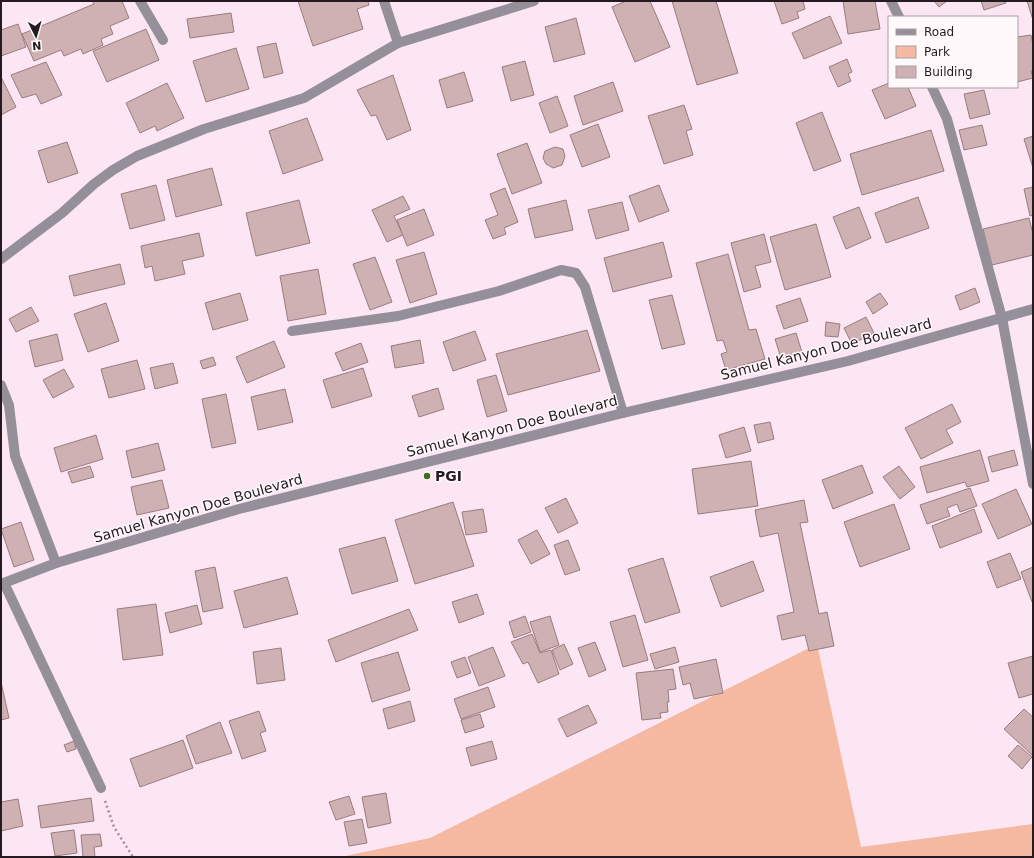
<svg xmlns="http://www.w3.org/2000/svg" width="1034" height="858" font-family="'DejaVu Sans',sans-serif">
	<style>
		.green { fill: #f5b8a0 }
		.building { fill: #cfb0b3; stroke: #997c7e }
		.lines { fill: none; stroke-linecap: round; stroke-linejoin: round }
		.path { stroke: #9f8e98; stroke-width: 2.5; stroke-dasharray: 2 3; stroke-linecap: butt }
		.minor { stroke: #958f99; stroke-width: 10 }
		.tertiary { stroke: #958f99; stroke-width: 10 }
		.poi-dot { fill: #456a23; stroke: #fff9fc; stroke-width: 1.5 }
		.labels { text-anchor: middle; dominant-baseline: central; stroke-width: 3; stroke-linejoin: round; paint-order: stroke }
		.street-label { font-size: 14px; fill: #241a20; stroke: #fff9fc }
		.poi-label { font-size: 14px; font-weight: bold; fill: #241a20; stroke: #fff9fc; text-anchor: start }
	</style>
	<rect width="100%" height="100%" fill="#fce6f3"/>
	<!-- green -->
	<path class="green" d="M817 644 861 847 1033 824V857H341L430 838Z"/>
	<!-- building -->
	<g class="building">
		<path d="M92 1H122L129 18 110 26 113 34 101 39 103 45 83 54 81 49 64 56 61 50 34 61 22 34 94 4Z"/>
		<path d="M298 1H368L369 5 357 9 363 29 313 46Z"/>
		<path d="M626 1H650L670 47 635 62 612 7Z"/>
		<path d="M672 1H716L738 73 697 85Z"/>
		<path d="M774 1H803L805 9 797 12 799 18 782 24Z"/>
		<path d="M843 1H875L880 29 848 34Z"/>
		<path d="M934 1H947L939 7Z"/>
		<path d="M981 1H1005L1006 3 984 10Z"/>
		<path d="M1027 1H1033V20Z"/>
		<path d="M231 13 234 32 190 38 187 19Z"/>
		<path d="M830 16 842 43 804 59 792 33Z"/>
		<path d="M576 18 585 54 554 62 545 27Z"/>
		<path d="M18 24 26 47 1 56V30Z"/>
		<path d="M146 29 159 60 107 82 93 51Z"/>
		<path d="M1031 35 1033 45V71H1031L1033 78 1017 82V37Z"/>
		<path d="M276 43 283 73 264 78 257 47Z"/>
		<path d="M236 48 249 89 206 102 193 61Z"/>
		<path d="M847 59 852 72 848 74 851 81 838 87 829 67Z"/>
		<path d="M525 61 534 95 511 101 502 67Z"/>
		<path d="M46 62 62 95 41 104 36 94 22 98 11 75Z"/>
		<path d="M464 72 473 101 447 108 439 80Z"/>
		<path d="M393 75 411 130 387 140 376 115 371 116 357 90Z"/>
		<path d="M1 77 16 107 1 115Z"/>
		<path d="M613 82 623 111 583 125 574 96Z"/>
		<path d="M167 83 184 118 157 131 155 126 140 133 126 103Z"/>
		<path d="M889 83V87H908L916 106 885 119 872 90Z"/>
		<path d="M984 90 990 114 970 119 964 94Z"/>
		<path d="M557 96 568 126 550 133 539 103Z"/>
		<path d="M684 105 692 129 686 131 693 155 664 164 648 116Z"/>
		<path d="M822 112 841 161 814 171 796 123Z"/>
		<path d="M307 118 323 160 283 174 269 131Z"/>
		<path d="M598 124 610 157 582 167 570 135Z"/>
		<path d="M982 125 987 145 964 150 959 130Z"/>
		<path d="M931 130 944 171 862 195 850 154Z"/>
		<path d="M1033 136V168L1024 139Z"/>
		<path d="M67 142 78 173 48 183 38 151Z"/>
		<path d="M527 143 542 183 512 194 497 154Z"/>
		<path d="M555 147 563 149 565 156 562 165 553 168 546 164 543 158 545 151Z"/>
		<path d="M212 168 222 205 176 217 167 180Z"/>
		<path d="M156 185 165 220 130 229 121 194Z"/>
		<path d="M659 185 669 211 639 222 629 196Z"/>
		<path d="M1033 187V215L1030 216 1024 189Z"/>
		<path d="M505 188 518 222 504 228 506 234 493 239 485 220 498 215 490 194Z"/>
		<path d="M403 196 410 209 394 216 403 235 387 242 372 210Z"/>
		<path d="M918 197 929 228 886 243 875 213Z"/>
		<path d="M299 200 310 243 256 256 246 213Z"/>
		<path d="M566 200 573 230 535 238 528 209Z"/>
		<path d="M622 202 629 230 596 239 588 210Z"/>
		<path d="M859 207 871 238 846 249 833 217Z"/>
		<path d="M424 209 434 235 407 246 397 220Z"/>
		<path d="M1029 218 1033 234V255L992 265 983 229Z"/>
		<path d="M816 224 831 277 785 290 770 237Z"/>
		<path d="M199 233 204 256 182 261 185 274 155 281 152 266 145 268 141 246Z"/>
		<path d="M764 234 771 262 755 266 761 287 744 292 731 243Z"/>
		<path d="M663 242 672 277 613 292 604 258Z"/>
		<path d="M424 252 437 294 410 303 396 260Z"/>
		<path d="M728 254 749 330 756 329 765 359 726 370 721 354 727 352 723 340 717 341 696 263Z"/>
		<path d="M375 257 392 302 370 310 353 264Z"/>
		<path d="M120 264 125 284 74 296 69 276Z"/>
		<path d="M318 269 326 314 288 321 280 276Z"/>
		<path d="M975 288 980 302 960 310 955 296Z"/>
		<path d="M240 293 248 320 213 330 205 303Z"/>
		<path d="M880 293 888 304 873 314 866 302Z"/>
		<path d="M672 295 685 344 662 349 649 300Z"/>
		<path d="M800 298 808 321 784 329 776 306Z"/>
		<path d="M106 303 119 341 88 352 74 314Z"/>
		<path d="M31 307 39 321 16 332 9 319Z"/>
		<path d="M866 317 874 333 852 344 844 328Z"/>
		<path d="M826 322 840 324 838 337 825 336Z"/>
		<path d="M587 330 600 371 508 395 496 354Z"/>
		<path d="M475 331 486 360 453 371 443 342Z"/>
		<path d="M796 333 802 352 781 358 775 339Z"/>
		<path d="M57 334 63 360 35 367 29 341Z"/>
		<path d="M420 340 424 363 395 368 391 346Z"/>
		<path d="M274 341 285 367 247 383 236 357Z"/>
		<path d="M361 343 368 362 343 371 335 353Z"/>
		<path d="M213 357 216 365 203 369 200 361Z"/>
		<path d="M137 360 145 389 109 398 101 369Z"/>
		<path d="M173 363 178 383 155 389 150 368Z"/>
		<path d="M363 368 372 396 332 408 323 380Z"/>
		<path d="M64 369 74 387 53 398 43 380Z"/>
		<path d="M496 375 507 411 487 417 477 380Z"/>
		<path d="M438 388 444 409 419 417 412 396Z"/>
		<path d="M285 389 293 422 258 430 251 397Z"/>
		<path d="M226 394 236 443 212 448 202 399Z"/>
		<path d="M952 404 961 422 946 430 953 443 921 459 905 428Z"/>
		<path d="M770 422 774 439 758 443 754 425Z"/>
		<path d="M744 427 751 451 726 458 719 435Z"/>
		<path d="M96 435 103 459 61 472 54 448Z"/>
		<path d="M158 443 165 470 132 478 126 451Z"/>
		<path d="M980 450 989 481 967 487 965 482 927 493 920 467Z"/>
		<path d="M1014 450 1018 465 992 472 988 457Z"/>
		<path d="M751 461 758 506 698 514 692 469Z"/>
		<path d="M862 465 873 493 833 509 822 480Z"/>
		<path d="M90 466 94 477 72 483 68 472Z"/>
		<path d="M899 466 915 487 900 499 883 477Z"/>
		<path d="M162 480 169 508 137 515 131 487Z"/>
		<path d="M970 488 977 506 960 512 957 504 947 508 950 516 927 524 920 505Z"/>
		<path d="M1016 489 1032 524 998 539 982 504Z"/>
		<path d="M566 498 578 523 558 533 545 508Z"/>
		<path d="M804 500 808 522 800 523 819 614 827 612 834 646 809 651 805 635 782 640 777 616 794 612 778 533 760 537 755 510Z"/>
		<path d="M453 502 474 566 415 584 395 520Z"/>
		<path d="M894 504 910 549 860 567 844 522Z"/>
		<path d="M483 509 487 532 466 535 462 512Z"/>
		<path d="M974 509 982 532 940 548 932 526Z"/>
		<path d="M21 522 34 560 14 567 1 529Z"/>
		<path d="M537 530 550 554 531 564 518 540Z"/>
		<path d="M385 537 398 581 352 594 339 549Z"/>
		<path d="M568 540 580 570 565 575 554 545Z"/>
		<path d="M1010 553 1021 579 997 588 987 562Z"/>
		<path d="M663 558 680 612 645 623 628 569Z"/>
		<path d="M753 561 764 591 721 607 710 577Z"/>
		<path d="M215 567 223 608 203 612 195 571Z"/>
		<path d="M1033 567V601L1032 602 1021 572Z"/>
		<path d="M287 577 298 614 244 628 234 591Z"/>
		<path d="M477 594 484 614 459 623 452 602Z"/>
		<path d="M156 604 163 655 123 660 117 609Z"/>
		<path d="M197 605 202 624 170 633 165 613Z"/>
		<path d="M409 609 418 630 336 662 328 640Z"/>
		<path d="M635 615 648 660 623 667 610 622Z"/>
		<path d="M525 616 531 632 514 638 509 622Z"/>
		<path d="M550 616 559 645 540 652 530 622Z"/>
		<path d="M532 634 540 653 551 650 559 674 538 683 528 662 523 664 511 642Z"/>
		<path d="M595 642 606 670 589 677 578 648Z"/>
		<path d="M564 644 573 664 560 670 552 650Z"/>
		<path d="M493 647 505 676 479 686 468 657Z"/>
		<path d="M675 647 679 662 655 669 650 654Z"/>
		<path d="M281 648 285 680 257 684 253 652Z"/>
		<path d="M398 652 410 690 372 702 361 663Z"/>
		<path d="M1033 656V694L1019 698 1008 663Z"/>
		<path d="M465 657 471 673 457 678 451 662Z"/>
		<path d="M716 659 723 693 694 699 690 683 683 685 679 667Z"/>
		<path d="M673 669 676 689 668 690 669 702H667L668 712 660 713 661 718 642 720 636 673Z"/>
		<path d="M1 682 9 718 1 720Z"/>
		<path d="M488 687 495 707 461 719 454 699Z"/>
		<path d="M410 701 415 721 388 729 383 709Z"/>
		<path d="M588 705 597 723 567 737 558 719Z"/>
		<path d="M1024 709 1033 717V754L1032 755 1004 729Z"/>
		<path d="M259 711 266 731 260 733 266 751 242 759 229 721Z"/>
		<path d="M480 714 484 727 465 733 461 720Z"/>
		<path d="M220 722 232 753 196 764 186 736Z"/>
		<path d="M183 740 193 768 140 787 130 759Z"/>
		<path d="M74 741 76 749 67 752 64 745Z"/>
		<path d="M492 741 497 759 471 766 466 748Z"/>
		<path d="M1018 745 1032 757 1022 769 1008 756Z"/>
		<path d="M386 793 391 823 368 828 362 797Z"/>
		<path d="M349 796 355 814 336 820 329 802Z"/>
		<path d="M91 798 94 821 41 828 38 806Z"/>
		<path d="M18 799 23 826 1 831V802Z"/>
		<path d="M362 819 367 843 349 846 344 822Z"/>
		<path d="M74 830 77 853 55 856 51 833Z"/>
		<path d="M100 834 102 846 94 847 95 857H83L81 835Z"/>
	</g>
	<g class="lines">
		<!-- path -->
		<path class="path" d="M105 801 114 827 133 857"/>
		<!-- minor -->
		<g class="minor">
			<path d="M140 1 163 40"/>
			<path d="M384 1 398 43"/>
			<path d="M891 1 899 17"/>
			<path d="M932 87 947 119 1002 318 1033 484"/>
			<path d="M1 259 62 213 94 184 113 170 137 156 204 129 304 98 398 43 534 1"/>
			<path d="M292 331 398 316 499 291 561 270 576 273 585 287 623 413"/>
			<path d="M1 385 9 405 15 456 56 563"/>
			<path d="M4 583 101 788"/>
		</g>
		<!-- tertiary -->
		<path class="tertiary" d="M1 584 56 563 239 509 623 413 848 361 1033 309"/>
	</g>
	<!-- markers -->
	<circle class="poi-dot" cx="427" cy="476" r="4"/>
	<g class="labels">
		<!-- street labels -->
		<g class="street-label">
			<text transform="translate(826 349) rotate(-14)">Samuel Kanyon Doe Boulevard</text>
			<text transform="translate(512 426) rotate(-14)">Samuel Kanyon Doe Boulevard</text>
			<text transform="translate(198 508) rotate(-16)">Samuel Kanyon Doe Boulevard</text>
		</g>
		<!-- poi labels -->
		<g class="poi-label">
			<text x="435" y="476">PGI</text>
		</g>
	</g>
	<!-- border -->
	<rect width="1034" height="858" fill="none" stroke="#241a20" stroke-width="4"/>
	<!-- legend -->
	<rect x="888" y="16" width="130" height="72" fill="#fff9fc" stroke="#a7a0a4"/>
	<rect x="896" y="29" width="20" height="6" fill="#958f99" stroke="#a7a0a4"/>
	<text x="924" y="36" font-size="12" fill="#241a20">Road</text>
	<rect x="896" y="46" width="20" height="12" fill="#f5b8a0" stroke="#a7a0a4"/>
	<text x="924" y="56" font-size="12" fill="#241a20">Park</text>
	<rect x="896" y="66" width="20" height="12" fill="#cfb0b3" stroke="#a7a0a4"/>
	<text x="924" y="76" font-size="12" fill="#241a20">Building</text>
	<!-- north arrow -->
	<g transform="translate(36 36) rotate(175)" stroke="#fff9fc" stroke-width="3" paint-order="stroke">
	<path d="M0-3L7 15L0 10L-7 15Z" fill="#241a20"/>
	<text y="-6" font-size="11" font-weight="bold" text-anchor="middle" fill="#241a20">N</text>
	</g>
</svg>
